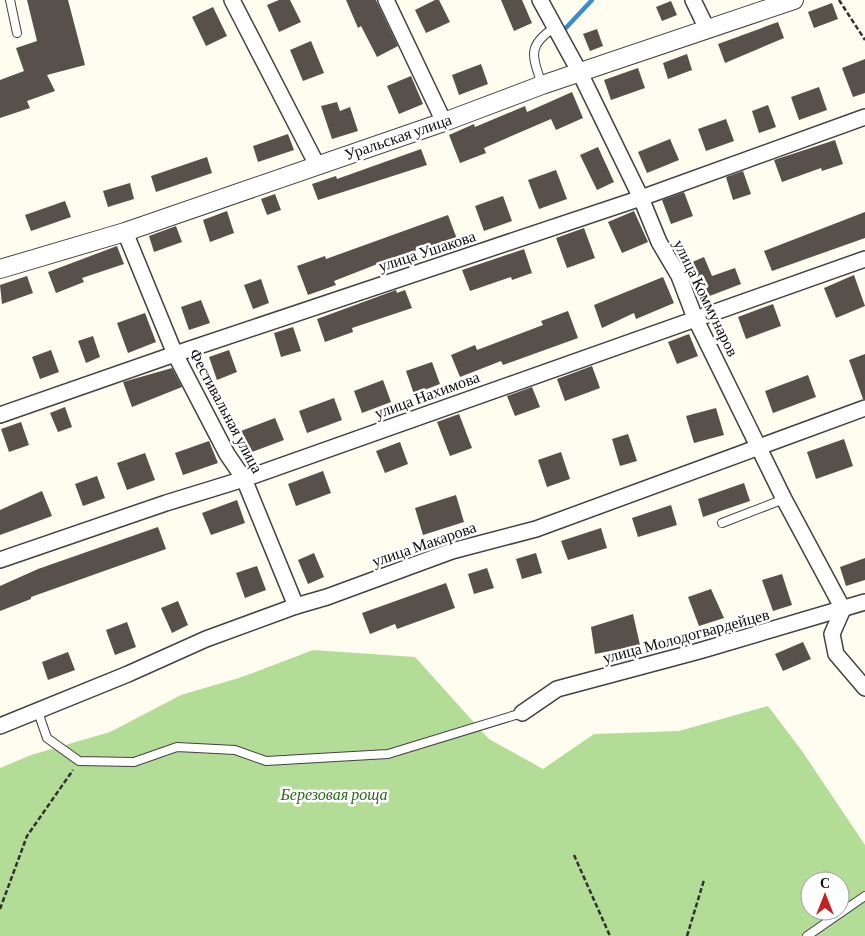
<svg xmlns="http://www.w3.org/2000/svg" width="865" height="936" font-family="'Crimson Pro',serif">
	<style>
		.forest { fill: #b3dc97; fill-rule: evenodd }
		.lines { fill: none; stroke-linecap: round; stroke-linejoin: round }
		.stream { stroke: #388cd2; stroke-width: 4.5 }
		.building { fill: #58504b }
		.service-casing { stroke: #424242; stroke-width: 10 }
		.minor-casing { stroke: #424242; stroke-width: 18 }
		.tertiary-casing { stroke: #424242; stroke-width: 20 }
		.path { stroke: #313131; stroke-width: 2.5; stroke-dasharray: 5 2.5; stroke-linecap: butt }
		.service { stroke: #fff; stroke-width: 8 }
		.minor { stroke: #fff; stroke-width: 15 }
		.tertiary { stroke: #fff; stroke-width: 18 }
		.labels { text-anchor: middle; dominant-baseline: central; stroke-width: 5; stroke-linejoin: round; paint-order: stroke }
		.street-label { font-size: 16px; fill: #0f0f0f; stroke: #fff }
		.park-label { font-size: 16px; font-style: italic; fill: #28691c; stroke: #fff }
	</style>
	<rect width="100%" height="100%" fill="#fffdf0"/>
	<!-- forest -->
	<path class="forest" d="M313 650 415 657 489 739 543 769 594 734 679 731 768 706 802 751 865 845V936H0V768L31 755 110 732 181 695 242 677ZM810 881H840V911H810Z"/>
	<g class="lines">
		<!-- stream -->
		<path class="stream" d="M563 31 592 0"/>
	</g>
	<!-- building -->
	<g class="building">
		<path d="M27 0H68L85 65 47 75 55 91 27 101 30 108 0 118V80L24 71 16 48 37 41Z"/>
		<path d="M279 0H290L301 22 279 32 267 5Z"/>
		<path d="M346 0H376L398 46 377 57 361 26 358 28Z"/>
		<path d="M435 0H439L450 22 426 33 415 10Z"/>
		<path d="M501 0H522L532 23 514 31Z"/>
		<path d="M671 1 677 15 662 21 656 7Z"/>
		<path d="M832 3 838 19 814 28 808 12Z"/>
		<path d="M213 7 227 36 206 46 192 17Z"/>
		<path d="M778 22 784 38 725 63 718 44Z"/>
		<path d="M597 29 603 46 590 51 583 34Z"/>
		<path d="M311 41 324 73 303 81 290 50Z"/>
		<path d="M687 54 692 70 668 79 663 63Z"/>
		<path d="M865 59V93L853 97 842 68Z"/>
		<path d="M481 64 488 84 459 95 452 75Z"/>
		<path d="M638 68 645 88 611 100 604 80Z"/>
		<path d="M411 76 423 104 399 114 387 86Z"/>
		<path d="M819 87 827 110 799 120 791 97Z"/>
		<path d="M572 92 583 118 556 130 551 119 484 148 486 153 460 163 449 135 474 124 475 127 525 106 527 112Z"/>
		<path d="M337 102 340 111 350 107 358 131 332 139 321 106Z"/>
		<path d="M768 105 776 127 759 133 752 111Z"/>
		<path d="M726 119 734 141 706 151 698 129Z"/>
		<path d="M288 134 294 150 258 162 253 146Z"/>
		<path d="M670 139 679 160 647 173 638 152Z"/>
		<path d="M835 140 843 164 822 171 821 168 782 182 774 160Z"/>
		<path d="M598 147 614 182 597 190 580 155Z"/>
		<path d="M421 149 427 165 318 200 312 184 336 176 337 179Z"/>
		<path d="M207 157 212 173 156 192 151 176Z"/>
		<path d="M556 170 567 199 539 209 528 180Z"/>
		<path d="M743 171 751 194 733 200 726 177Z"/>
		<path d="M130 183 134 199 108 207 103 191Z"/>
		<path d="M684 192 693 216 671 224 662 200Z"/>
		<path d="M275 194 281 210 267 215 261 199Z"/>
		<path d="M503 196 512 221 484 231 475 206Z"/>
		<path d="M65 201 71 217 31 231 25 215Z"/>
		<path d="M227 211 234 233 210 242 203 220Z"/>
		<path d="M634 211 648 242 622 253 608 222Z"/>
		<path d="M865 212V238L772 271 764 251Z"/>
		<path d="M448 215 457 239 429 249 428 246 380 263 334 281 336 285 308 295 297 266 325 256 326 259Z"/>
		<path d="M176 226 182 242 154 252 149 236Z"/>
		<path d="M584 228 595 258 567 268 556 238Z"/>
		<path d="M117 246 124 264 82 278 84 282 56 293 48 272Z"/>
		<path d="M524 249 532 273 512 280 511 277 470 291 462 270Z"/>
		<path d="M704 257 712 276 735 268 741 284 707 297 700 276 697 277 690 263Z"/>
		<path d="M854 275 865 306 836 318 824 288Z"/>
		<path d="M27 276 33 293 2 304 0 285Z"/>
		<path d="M663 277 674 303 636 319 634 313 602 328 594 305Z"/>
		<path d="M261 279 269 303 253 309 244 285Z"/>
		<path d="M396 290 397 293 405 290 412 308 352 328 353 332 325 342 317 319Z"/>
		<path d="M201 300 210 323 189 330 181 307Z"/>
		<path d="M773 304 781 326 746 339 738 317Z"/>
		<path d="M568 311 578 338 503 365 501 361 460 377 451 355 475 345 477 350 543 325 541 321Z"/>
		<path d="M145 313 156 342 128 353 117 323Z"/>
		<path d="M293 327 301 351 281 357 274 333Z"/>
		<path d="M689 334 698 356 677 364 668 342Z"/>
		<path d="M93 336 100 357 86 363 78 341Z"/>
		<path d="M51 350 59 372 40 379 32 357Z"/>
		<path d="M229 350 237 372 217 380 209 357Z"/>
		<path d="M865 354V399H863L849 360Z"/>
		<path d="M432 362 440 384 414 394 406 371Z"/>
		<path d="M592 366 600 388 565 401 557 379Z"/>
		<path d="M172 368 182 387 132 407 123 382Z"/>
		<path d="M808 375 816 397 773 413 765 391Z"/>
		<path d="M383 380 391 402 362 413 354 391Z"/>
		<path d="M532 387 540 407 515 416 507 396Z"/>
		<path d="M334 398 342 420 307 433 299 411Z"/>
		<path d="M65 407 72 427 58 432 50 413Z"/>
		<path d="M716 408 724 435 694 443 686 416Z"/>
		<path d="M459 414 472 448 450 456 437 422Z"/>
		<path d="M275 418 284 440 249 453 241 431Z"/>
		<path d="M21 422 29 445 9 452 1 429Z"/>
		<path d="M628 434 637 461 620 466 612 439Z"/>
		<path d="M844 439 853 466 816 479 807 452Z"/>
		<path d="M209 441 218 463 183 475 175 453Z"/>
		<path d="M400 442 408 464 385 473 376 451Z"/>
		<path d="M561 452 570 479 547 487 538 460Z"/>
		<path d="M145 453 155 480 127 490 117 463Z"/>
		<path d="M323 471 331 493 296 506 288 484Z"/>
		<path d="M97 476 105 498 83 506 75 484Z"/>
		<path d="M744 483 750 501 703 517 698 499Z"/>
		<path d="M42 491 52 516 0 535V510Z"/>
		<path d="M456 495 464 522 423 535 415 508Z"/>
		<path d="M237 500 245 523 211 535 202 513Z"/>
		<path d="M671 505 677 525 638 537 632 518Z"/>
		<path d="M158 527 166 549 31 597V599L0 611V586L38 569Z"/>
		<path d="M601 528 607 548 568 560 561 541Z"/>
		<path d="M314 553 324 577 308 584 298 560Z"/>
		<path d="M536 553 542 573 522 579 516 559Z"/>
		<path d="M865 558V580L846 586 840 567Z"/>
		<path d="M257 566 266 590 245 598 236 573Z"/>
		<path d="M487 568 494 588 474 594 468 574Z"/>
		<path d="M782 574 792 605 773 611 762 580Z"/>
		<path d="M446 583 455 608 397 629 395 624 370 634 362 613Z"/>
		<path d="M711 589 724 618 699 626 688 597Z"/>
		<path d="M178 601 188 625 172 633 161 608Z"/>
		<path d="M633 614 640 645 595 654 591 627Z"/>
		<path d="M127 622 136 647 115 655 106 630Z"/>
		<path d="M803 642 811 659 783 671 775 654Z"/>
		<path d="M68 652 75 670 48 680 42 662Z"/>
	</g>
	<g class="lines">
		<defs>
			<g id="service">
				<path d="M10 0 17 33"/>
				<path d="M542 85C533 57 526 46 554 28"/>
				<path d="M722 523 784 499"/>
				<path d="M37 709 47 738 79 761 134 762 177 747 235 750 266 761 388 754 522 713"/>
				<path d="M807 936 865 896"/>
			</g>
			<g id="minor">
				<path d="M232 0 317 165"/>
				<path d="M386 0 444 122"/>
				<path d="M540 0 580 73 641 198 659 242 679 276 695 318 784 499 843 609 832 634 836 654 865 688"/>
				<path d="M693 0 707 29"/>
				<path d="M125 232 175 354 227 454 244 479 296 606"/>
				<path d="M0 415 175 354 641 198 865 117"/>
				<path d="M0 560 166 503 244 479 865 259"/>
				<path d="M522 713 557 689 699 651 865 602"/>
				<path d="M0 726 128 674 206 639 296 606 327 597 452 551 536 529 865 408"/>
			</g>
			<path id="tertiary" d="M0 269 125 232 444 122 542 85 794 0"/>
		</defs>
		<!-- service casing -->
		<use href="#service" class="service-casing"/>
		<!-- minor casing -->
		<use href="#minor" class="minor-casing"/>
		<!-- tertiary casing -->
		<use href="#tertiary" class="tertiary-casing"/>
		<!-- path -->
		<g class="path">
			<path d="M839 0 865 40"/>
			<path d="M574 855 610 936"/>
			<path d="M0 909 27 836 73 770"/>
			<path d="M687 936 704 880"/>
		</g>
		<!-- service -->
		<use href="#service" class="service"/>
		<!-- minor -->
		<use href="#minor" class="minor"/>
		<!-- tertiary -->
		<use href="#tertiary" class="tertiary"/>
	</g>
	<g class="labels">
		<!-- street labels -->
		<g class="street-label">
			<text transform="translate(398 137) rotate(-19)">Уральская улица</text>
			<text transform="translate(427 251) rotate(-18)">улица Ушакова</text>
			<text transform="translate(706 298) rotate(64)">улица Коммунаров</text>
			<text transform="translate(427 395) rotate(-20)">улица Нахимова</text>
			<text transform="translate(226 411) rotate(62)">Фестивальная улица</text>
			<text transform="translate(424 544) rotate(-19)">улица Макарова</text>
			<text transform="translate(686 636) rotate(-15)">улица Молодогвардейцев</text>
		</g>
		<!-- park labels -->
		<g class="park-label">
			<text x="334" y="794">Березовая роща</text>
		</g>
	</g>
	<!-- north arrow -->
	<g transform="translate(825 896)"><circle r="24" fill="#ffffff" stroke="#9f9f9f"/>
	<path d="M0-4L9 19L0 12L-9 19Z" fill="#c42221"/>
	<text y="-8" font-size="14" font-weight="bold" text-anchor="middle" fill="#0f0f0f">С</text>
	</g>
</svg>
